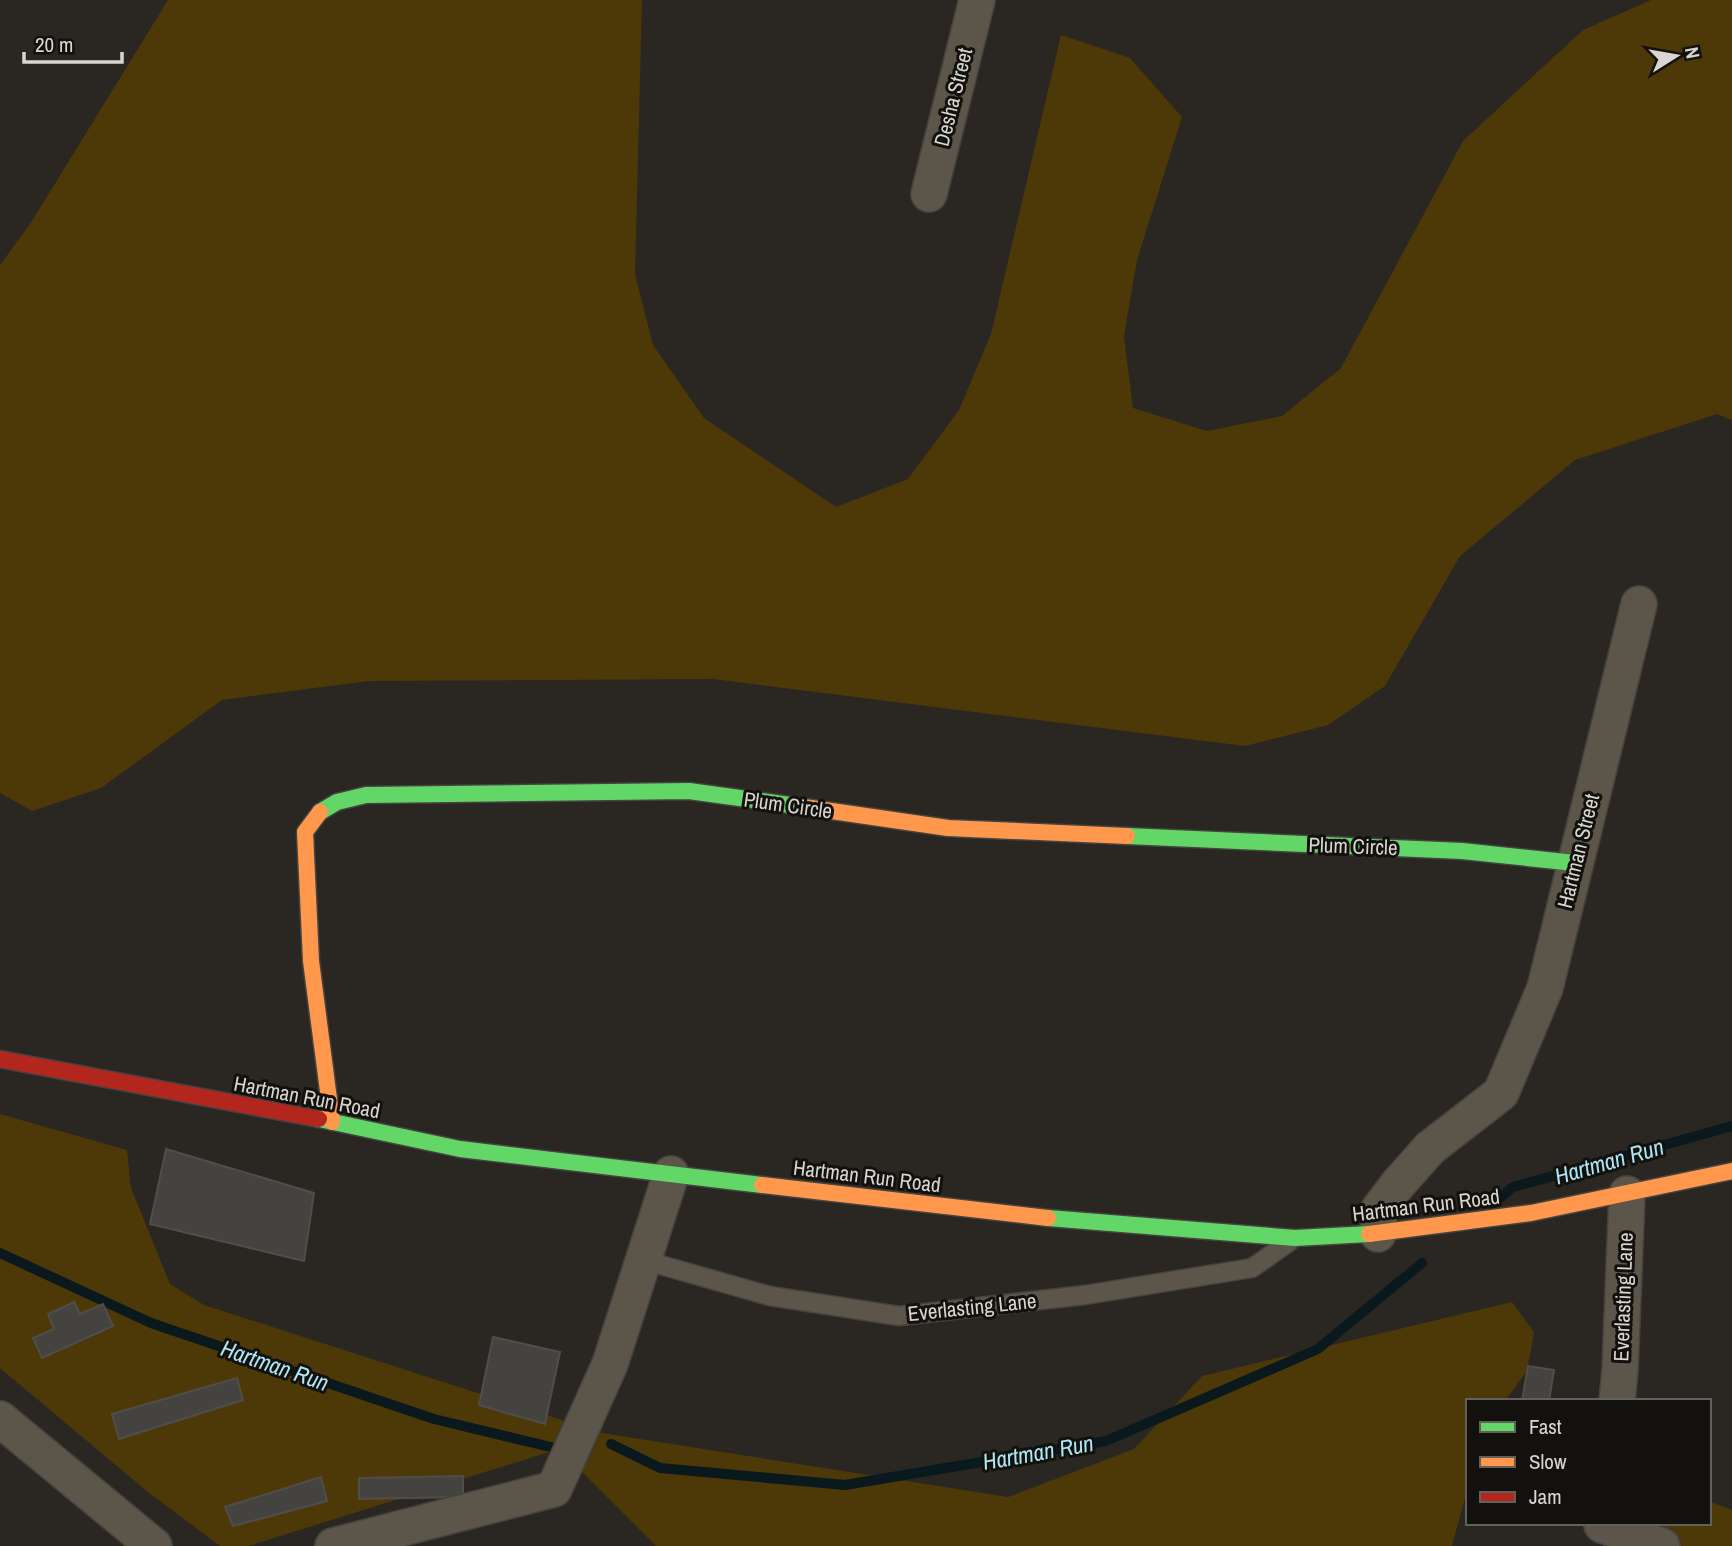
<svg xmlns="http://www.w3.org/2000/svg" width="1732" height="1546" font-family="'Archivo Narrow',sans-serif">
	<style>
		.green { fill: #4d3807 }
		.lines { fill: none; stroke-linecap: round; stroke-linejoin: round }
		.stream { stroke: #0a191d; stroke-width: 10 }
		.building { fill: #45433f; stroke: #504e4a; stroke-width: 2 }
		.lane-casing { stroke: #45433f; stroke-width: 21 }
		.street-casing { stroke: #45433f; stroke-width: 38 }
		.fast-casing { stroke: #45433f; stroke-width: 19 }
		.slow-casing { stroke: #45433f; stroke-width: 19 }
		.jam-casing { stroke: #45433f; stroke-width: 19 }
		.lane { stroke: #5b554a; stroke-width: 18 }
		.street { stroke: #5b554a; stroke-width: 35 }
		.fast { stroke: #63d668; stroke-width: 16 }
		.slow { stroke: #ff974d; stroke-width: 16 }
		.jam { stroke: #b3261e; stroke-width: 16 }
		.labels { text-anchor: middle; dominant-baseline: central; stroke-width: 6; stroke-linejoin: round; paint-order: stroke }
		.street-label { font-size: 21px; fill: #d9d6d1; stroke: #13110d }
		.water-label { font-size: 23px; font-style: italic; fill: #ade6f6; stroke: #13110d }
	</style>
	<rect width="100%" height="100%" fill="#2a2722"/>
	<!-- green -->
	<g class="green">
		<path d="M168 0H642L635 274 653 345 704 418 836 507 908 479 959 410 991 334 1061 35 1130 58 1182 117 1137 260 1124 336 1133 408 1207 431 1282 416 1341 368 1463 141 1583 30 1651 0H1732V420L1717 414 1575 460 1460 556 1385 686 1328 725 1245 746 713 679 369 681 222 700 101 788 32 811 0 793V265L32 221Z"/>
		<path d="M0 1114 127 1150 131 1188 170 1284 204 1305 602 1433 1008 1497 1134 1449 1202 1376 1512 1302 1534 1332 1527 1371 1505 1401H1468V1487L1452 1546H656L559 1449 248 1546H220L148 1492 0 1368Z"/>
		<path d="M1709 1501 1732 1510V1546H1653L1657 1523H1709Z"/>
	</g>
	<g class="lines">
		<!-- stream -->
		<g class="stream">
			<path d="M1492 1205 1513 1187 1732 1126"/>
			<path d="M0 1253 151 1323 434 1419 559 1449"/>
			<path d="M611 1444 660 1468 845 1485 1106 1441 1318 1349 1422 1263"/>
		</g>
	</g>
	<!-- building -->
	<g class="building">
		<path d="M166 1149 314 1193 304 1261 150 1224Z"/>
		<path d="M74 1302 80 1314 103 1304 113 1326 42 1358 33 1338 54 1329 48 1314Z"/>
		<path d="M493 1337 560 1352 545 1424 479 1405Z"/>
		<path d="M1528 1366 1554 1370 1549 1401H1522Z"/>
		<path d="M237 1378 243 1400 119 1439 112 1414Z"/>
		<path d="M463 1476V1497L359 1499V1478Z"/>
		<path d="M321 1477 327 1501 233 1526 225 1507Z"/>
	</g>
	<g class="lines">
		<defs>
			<path id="lane" d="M643 1260 770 1296 899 1316 1085 1295 1252 1268 1289 1242"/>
			<g id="street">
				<path d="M929 194 977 0"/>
				<path d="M1378 1234 1379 1209 1398 1184 1430 1148 1501 1093 1545 988 1639 604"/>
				<path d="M1617 1401 1620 1370 1627 1194"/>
				<path d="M0 1419 154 1546"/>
				<path d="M1602 1525 1662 1546"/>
				<path d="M333 1546 554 1489 610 1364 671 1174"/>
			</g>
			<g id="fast">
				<path d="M320 812 337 802 366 795 689 791 811 808"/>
				<path d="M1127 836 1462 851 1575 863"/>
				<path d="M319 1119 460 1149 762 1185"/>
				<path d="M1048 1218 1295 1238 1369 1234"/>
			</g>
			<g id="slow">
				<path d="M811 808 948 828 1127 836"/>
				<path d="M320 812 305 832 311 961 332 1122"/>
				<path d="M762 1185 1048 1218"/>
				<path d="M1369 1234 1531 1213 1732 1171"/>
			</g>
			<path id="jam" d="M0 1059 319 1119"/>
		</defs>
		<!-- lane casing -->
		<use href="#lane" class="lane-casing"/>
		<!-- street casing -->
		<use href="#street" class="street-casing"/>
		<!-- fast casing -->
		<use href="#fast" class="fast-casing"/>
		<!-- slow casing -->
		<use href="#slow" class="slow-casing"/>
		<!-- jam casing -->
		<use href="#jam" class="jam-casing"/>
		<!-- lane -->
		<use href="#lane" class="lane"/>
		<!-- street -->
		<use href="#street" class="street"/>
		<!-- fast -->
		<use href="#fast" class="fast"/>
		<!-- slow -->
		<use href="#slow" class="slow"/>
		<!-- jam -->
		<use href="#jam" class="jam"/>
	</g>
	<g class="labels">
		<!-- street labels -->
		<g class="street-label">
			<text transform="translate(953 97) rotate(-76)">Desha Street</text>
			<text transform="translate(788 805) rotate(8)">Plum Circle</text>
			<text transform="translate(1353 846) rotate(2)">Plum Circle</text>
			<text transform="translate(1578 851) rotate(-76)">Hartman Street</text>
			<text transform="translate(307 1097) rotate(11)">Hartman Run Road</text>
			<text transform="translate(867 1176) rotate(7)">Hartman Run Road</text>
			<text transform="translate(1426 1205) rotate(-7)">Hartman Run Road</text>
			<text transform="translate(1623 1297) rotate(-88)">Everlasting Lane</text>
			<text transform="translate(972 1307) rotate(-6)">Everlasting Lane</text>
		</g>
		<!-- water labels -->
		<g class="water-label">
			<text transform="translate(1609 1161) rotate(-16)">Hartman Run</text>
			<text transform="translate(275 1365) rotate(19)">Hartman Run</text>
			<text transform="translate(1038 1452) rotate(-10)">Hartman Run</text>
		</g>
	</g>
	<!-- legend -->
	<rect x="1466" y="1399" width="245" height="126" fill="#13110d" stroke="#62605b" stroke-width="2"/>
	<rect x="1480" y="1422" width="35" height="10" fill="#63d668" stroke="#62605b" stroke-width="2"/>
	<text x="1529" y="1434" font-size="21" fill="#d9d6d1">Fast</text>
	<rect x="1480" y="1457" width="35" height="10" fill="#ff974d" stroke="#62605b" stroke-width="2"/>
	<text x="1529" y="1469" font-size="21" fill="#d9d6d1">Slow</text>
	<rect x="1480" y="1492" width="35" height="10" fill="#b3261e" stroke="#62605b" stroke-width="2"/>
	<text x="1529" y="1504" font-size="21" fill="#d9d6d1">Jam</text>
	<!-- north arrow -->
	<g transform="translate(1676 56) rotate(79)" stroke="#13110d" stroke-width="5" paint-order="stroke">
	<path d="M0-5L12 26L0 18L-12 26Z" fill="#d9d6d1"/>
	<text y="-10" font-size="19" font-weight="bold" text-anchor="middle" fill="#d9d6d1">N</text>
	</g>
	<!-- scale -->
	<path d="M24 52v10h98v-10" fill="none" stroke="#d9d6d1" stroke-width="3.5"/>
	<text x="35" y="52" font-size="21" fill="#d9d6d1" stroke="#13110d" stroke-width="5" paint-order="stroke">20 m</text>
</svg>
